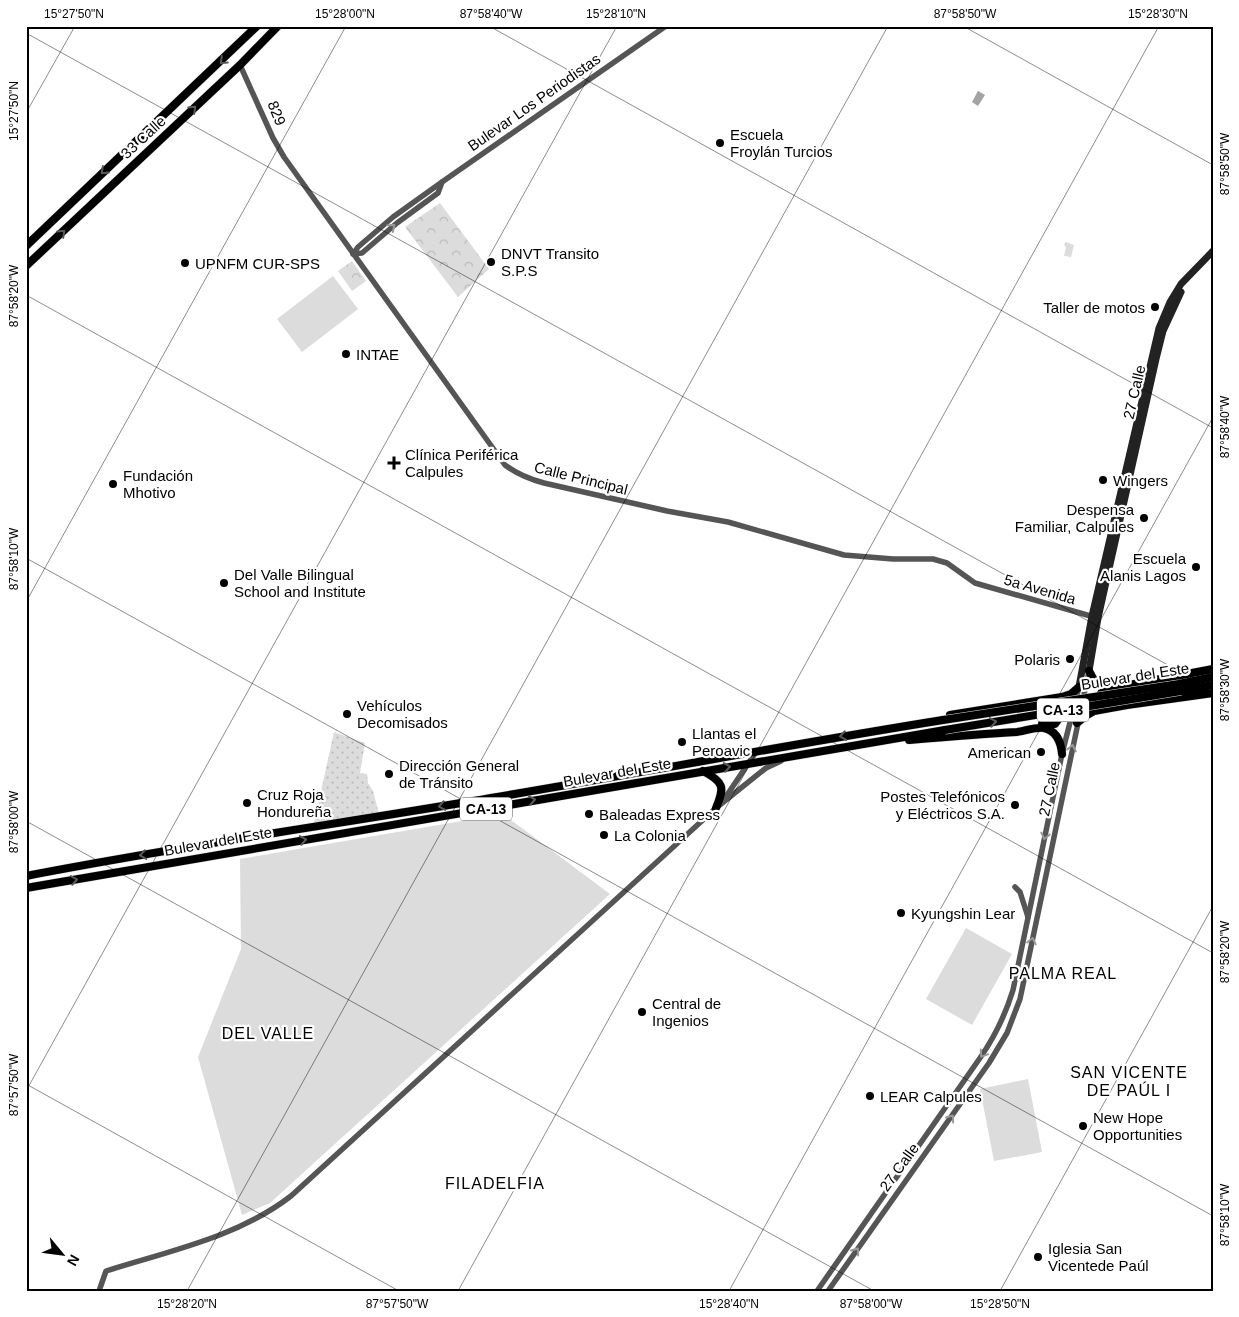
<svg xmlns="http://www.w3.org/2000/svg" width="1239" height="1317" font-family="Helvetica,sans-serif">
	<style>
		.grass { fill: #dcdcdc }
		.park { fill: url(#park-crowns) }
		.garden { fill: url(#garden-dots) }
		.water { fill: url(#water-ripples) }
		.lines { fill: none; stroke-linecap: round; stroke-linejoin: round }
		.primary-casing { stroke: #dbdbdb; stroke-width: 9 }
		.trunk-casing { stroke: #dbdbdb; stroke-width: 9 }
		.tertiary { stroke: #555; stroke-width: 5.5 }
		.secondary { stroke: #222; stroke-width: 7 }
		.primary { stroke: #000; stroke-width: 8 }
		.trunk { stroke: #000; stroke-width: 8 }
		.trunk-bridge-casing { stroke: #dbdbdb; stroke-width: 9; stroke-linecap: butt }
		.trunk-bridge { stroke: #000; stroke-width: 8 }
		.oneway { stroke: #595959 }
		.oneway2 { stroke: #999 }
		.ticks { fill: none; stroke: #000; stroke-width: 1; stroke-opacity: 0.45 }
		.poi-dot { fill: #000; stroke: #fff; stroke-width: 2 }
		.labels { text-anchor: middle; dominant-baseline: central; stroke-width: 4.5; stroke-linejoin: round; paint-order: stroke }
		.shield { fill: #fff; stroke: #4c4c4c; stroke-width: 1 }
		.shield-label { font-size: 14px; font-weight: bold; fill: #000 }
		.street-label { font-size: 15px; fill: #000; stroke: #fff }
		.poi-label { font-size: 15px; fill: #000; stroke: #fff; text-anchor: start }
		.neighbourhood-label { font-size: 16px; letter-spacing: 1px; fill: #000; stroke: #fff }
		.neatline { fill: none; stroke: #000; stroke-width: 2 }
		.ticks-label { font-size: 12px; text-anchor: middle; fill: #000 }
	</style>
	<defs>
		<pattern id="park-crowns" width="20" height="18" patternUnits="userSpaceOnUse" patternTransform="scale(1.25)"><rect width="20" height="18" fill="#dcdcdc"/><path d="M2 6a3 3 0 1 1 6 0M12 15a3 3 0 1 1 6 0" fill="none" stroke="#bbb"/></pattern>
		<pattern id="garden-dots" width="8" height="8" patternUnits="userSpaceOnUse" patternTransform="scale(1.25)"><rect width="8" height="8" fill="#dcdcdc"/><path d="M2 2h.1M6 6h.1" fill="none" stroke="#bbb" stroke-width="1.8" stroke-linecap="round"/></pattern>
		<pattern id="water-ripples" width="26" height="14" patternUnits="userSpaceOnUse" patternTransform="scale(1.25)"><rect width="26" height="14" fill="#a3a3a3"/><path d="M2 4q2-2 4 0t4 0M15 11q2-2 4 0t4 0" fill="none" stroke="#8b8b8b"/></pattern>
	</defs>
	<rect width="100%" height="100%" fill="#fff"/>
	<!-- grass -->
	<g class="grass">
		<path d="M333 276 358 309 302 352 277 319Z"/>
		<path d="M503 814 610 894 270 1203 242 1215 198 1057 241 949 240 859Z"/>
		<path d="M966 928 1012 954 972 1025 926 999Z"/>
		<path d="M1028 1079 1042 1152 994 1161 980 1089Z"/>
	</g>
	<!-- park -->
	<g class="park">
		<path d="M440 203 489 269 458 297 405 227Z"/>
		<path d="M1066 242 1074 245 1071 257 1064 256 1066 247 1064 245Z"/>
		<path d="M352 261 366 281 352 291 338 271Z"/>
	</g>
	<!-- garden -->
	<path class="garden" d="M334 732 365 743 360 773 367 774 368 783 373 791 379 814 314 823Z"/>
	<!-- water -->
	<path class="water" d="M978 91 985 95 978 106 972 102Z"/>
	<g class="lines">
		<defs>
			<g id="primary">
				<path d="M26 246 257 26"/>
				<path d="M26 266 240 65 278 26"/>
			</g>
			<g id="trunk">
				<path d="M1089 671 1096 684 1103 686 1110 685"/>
				<path d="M1179 684 1213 677"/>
				<path d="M1181 691 1213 685"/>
				<path d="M1099 700 1100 695 1103 690 1213 669"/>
				<path d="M950 715 1062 697 1071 694 1079 687"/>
				<path d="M1077 723 1087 715 1094 711 1127 705 1213 693"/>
				<path d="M1042 724H1055L1060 717 1058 707 1049 702"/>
				<path d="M909 740C945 737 981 734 1017 732 1025 731 1035 727 1044 728 1057 731 1061 742 1062 754"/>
				<path d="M703 771C724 782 725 787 716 808"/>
				<path d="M26 876C175 847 324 826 473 801 630 775 786 745 943 720"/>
				<path d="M26 888 945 730"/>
			</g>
		</defs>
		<!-- primary casing -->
		<use href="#primary" class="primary-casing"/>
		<!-- trunk casing -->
		<use href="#trunk" class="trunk-casing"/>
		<!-- tertiary -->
		<g class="tertiary">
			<path d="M240 65 273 138 284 157 505 465C517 474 529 479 544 483L667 511 728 522 844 555 893 559H933L947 563 975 583 1094 617"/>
			<path d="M353 254 358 247 393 217 442 182 666 26"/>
			<path d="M353 254 362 253 397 223 438 193 442 182"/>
			<path d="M725 798 756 752"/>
			<path d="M1015 887 1020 892 1028 917"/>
			<path d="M99 1291 106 1271C169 1251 238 1237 291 1196L716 808 766 768 781 761"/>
			<path d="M817 1291 980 1058C996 1035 1005 1016 1013 990L1062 754 1079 687"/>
			<path d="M828 1291 989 1063 1007 1033 1020 999 1089 671"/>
		</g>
		<!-- secondary -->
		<g class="secondary">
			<path d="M1089 671 1098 618 1156 359 1163 331 1181 292"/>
			<path d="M1079 687 1092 616 1159 328 1170 302 1181 284 1213 251"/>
		</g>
		<!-- primary -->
		<use href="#primary" class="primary"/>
		<!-- trunk -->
		<use href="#trunk" class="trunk"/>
		<defs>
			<g id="trunk-bridge">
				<path d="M943 720 1179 684"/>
				<path d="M945 730 1181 691"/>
			</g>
		</defs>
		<!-- trunk-bridge casing -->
		<use href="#trunk-bridge" class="trunk-bridge-casing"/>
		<!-- trunk-bridge -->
		<use href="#trunk-bridge" class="trunk-bridge"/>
	</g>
	<!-- one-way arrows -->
	<defs><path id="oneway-chevron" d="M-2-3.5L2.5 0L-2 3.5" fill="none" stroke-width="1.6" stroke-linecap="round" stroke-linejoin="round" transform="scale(1.25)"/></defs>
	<g class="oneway">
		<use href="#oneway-chevron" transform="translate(223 61) rotate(137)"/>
		<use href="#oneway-chevron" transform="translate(193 109) rotate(-43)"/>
		<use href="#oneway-chevron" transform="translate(104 171) rotate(137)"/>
		<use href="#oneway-chevron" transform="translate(62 233) rotate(-44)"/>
		<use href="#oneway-chevron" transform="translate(993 722) rotate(-10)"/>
		<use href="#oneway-chevron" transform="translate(843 736) rotate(171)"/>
		<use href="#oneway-chevron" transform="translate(727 767) rotate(-9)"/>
		<use href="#oneway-chevron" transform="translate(532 800) rotate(-10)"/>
		<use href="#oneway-chevron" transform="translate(442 806) rotate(170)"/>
		<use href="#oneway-chevron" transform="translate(303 840) rotate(-10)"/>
		<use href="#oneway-chevron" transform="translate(143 855) rotate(171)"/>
		<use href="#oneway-chevron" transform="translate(74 880) rotate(-10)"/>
	</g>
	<g class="oneway2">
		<use href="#oneway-chevron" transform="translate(392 227) rotate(-40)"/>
		<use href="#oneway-chevron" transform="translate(1072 748) rotate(-78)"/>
		<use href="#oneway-chevron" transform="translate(1045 836) rotate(102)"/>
		<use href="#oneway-chevron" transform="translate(1032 941) rotate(-77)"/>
		<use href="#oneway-chevron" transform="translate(983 1054) rotate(124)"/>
		<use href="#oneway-chevron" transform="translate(951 1118) rotate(-55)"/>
		<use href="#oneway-chevron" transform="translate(856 1251) rotate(-55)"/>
	</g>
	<!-- ticks -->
	<path class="ticks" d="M489 26 1213 428M963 26 1213 165M26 33 1213 690M26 113 75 26M26 295 1213 953M26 558 1213 1216M26 602 346 26M26 821 874 1291M26 1084 399 1291M26 1091 617 26M187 1291 888 26M458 1291 1159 26M729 1291 1213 417M1000 1291 1213 906"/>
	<!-- markers -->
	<g class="poi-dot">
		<circle cx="720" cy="143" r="5"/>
		<circle cx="491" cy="262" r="5"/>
		<circle cx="185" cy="263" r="5"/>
		<circle cx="1155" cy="307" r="5"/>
		<circle cx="346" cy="354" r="5"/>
		<path d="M391.5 455.5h5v5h5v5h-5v5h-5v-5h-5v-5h5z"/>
		<circle cx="1103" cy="480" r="5"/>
		<circle cx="113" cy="484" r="5"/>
		<circle cx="1144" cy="518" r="5"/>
		<circle cx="1196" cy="567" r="5"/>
		<circle cx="224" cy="583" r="5"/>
		<circle cx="1070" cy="659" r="5"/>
		<circle cx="347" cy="714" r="5"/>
		<circle cx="682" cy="742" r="5"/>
		<circle cx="1041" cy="752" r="5"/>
		<circle cx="389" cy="774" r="5"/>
		<circle cx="247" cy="803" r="5"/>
		<circle cx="1015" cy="805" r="5"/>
		<circle cx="589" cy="814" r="5"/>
		<circle cx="604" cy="835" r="5"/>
		<circle cx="901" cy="913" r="5"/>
		<circle cx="642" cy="1012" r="5"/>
		<circle cx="870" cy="1096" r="5"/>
		<circle cx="1083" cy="1126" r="5"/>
		<circle cx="1038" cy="1257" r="5"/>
	</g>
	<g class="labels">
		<!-- shield labels -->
		<g class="shield">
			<rect x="1037" y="698.5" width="52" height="23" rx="4"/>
			<rect x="460" y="797.5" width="52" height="23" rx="4"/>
		</g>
		<g class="shield-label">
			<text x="1063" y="710">CA-13</text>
			<text x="486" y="809">CA-13</text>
		</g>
		<!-- street labels -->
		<g class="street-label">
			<text transform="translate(534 102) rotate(-35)">Bulevar Los Periodistas</text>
			<text transform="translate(277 113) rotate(68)">829</text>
			<text transform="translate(143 137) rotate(-43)">33 Calle</text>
			<text transform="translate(1134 392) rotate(-77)">27 Calle</text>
			<text transform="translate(581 478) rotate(14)">Calle Principal</text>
			<text transform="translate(1040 589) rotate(16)">5a Avenida</text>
			<text transform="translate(1135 676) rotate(-9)">Bulevar del Este</text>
			<text transform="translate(617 772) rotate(-10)">Bulevar del Este</text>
			<text transform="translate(1049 789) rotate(-78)">27 Calle</text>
			<text transform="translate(218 841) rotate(-10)">Bulevar del Este</text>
			<text transform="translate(899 1167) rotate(-54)">27 Calle</text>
		</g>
		<!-- poi labels -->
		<g class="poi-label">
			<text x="730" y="134">Escuela<tspan x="730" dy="17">Froylán Turcios</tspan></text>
			<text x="501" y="253">DNVT Transito<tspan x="501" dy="17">S.P.S</tspan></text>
			<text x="195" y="263">UPNFM CUR-SPS</text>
			<text x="1145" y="307" text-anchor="end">Taller de motos</text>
			<text x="356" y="354">INTAE</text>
			<text x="405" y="454">Clínica Periférica<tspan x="405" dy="17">Calpules</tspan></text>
			<text x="123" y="475">Fundación<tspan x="123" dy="17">Mhotivo</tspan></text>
			<text x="1113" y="480">Wingers</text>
			<text x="1134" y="509" text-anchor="end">Despensa<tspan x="1134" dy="17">Familiar, Calpules</tspan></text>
			<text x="1186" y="558" text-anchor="end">Escuela<tspan x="1186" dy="17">Alanis Lagos</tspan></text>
			<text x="234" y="574">Del Valle Bilingual<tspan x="234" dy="17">School and Institute</tspan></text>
			<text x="1060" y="659" text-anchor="end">Polaris</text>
			<text x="357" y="705">Vehículos<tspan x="357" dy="17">Decomisados</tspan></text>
			<text x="692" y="733">Llantas el<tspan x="692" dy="17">Peroavic</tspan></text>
			<text x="1031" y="752" text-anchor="end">American</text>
			<text x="399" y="765">Dirección General<tspan x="399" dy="17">de Tránsito</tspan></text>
			<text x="257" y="794">Cruz Roja<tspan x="257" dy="17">Hondureña</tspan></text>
			<text x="1005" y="796" text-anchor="end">Postes Telefónicos<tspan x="1005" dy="17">y Eléctricos S.A.</tspan></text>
			<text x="599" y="814">Baleadas Express</text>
			<text x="614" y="835">La Colonia</text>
			<text x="911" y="913">Kyungshin Lear</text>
			<text x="652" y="1003">Central de<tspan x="652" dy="17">Ingenios</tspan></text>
			<text x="880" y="1096">LEAR Calpules</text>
			<text x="1093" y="1117">New Hope<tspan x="1093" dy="17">Opportunities</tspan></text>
			<text x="1048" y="1248">Iglesia San<tspan x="1048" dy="17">Vicentede Paúl</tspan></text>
		</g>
		<!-- neighbourhood labels -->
		<g class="neighbourhood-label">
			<text x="1063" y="973">PALMA REAL</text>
			<text x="268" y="1033">DEL VALLE</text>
			<text x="1129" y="1072">SAN VICENTE<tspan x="1129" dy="18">DE PAÚL I</tspan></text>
			<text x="495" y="1183">FILADELFIA</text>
		</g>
	</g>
	<!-- border -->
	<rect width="1239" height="1317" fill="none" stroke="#ffffff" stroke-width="55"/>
	<!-- north arrow -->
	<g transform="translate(62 1254) rotate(119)" stroke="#ffffff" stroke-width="4" paint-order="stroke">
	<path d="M0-4L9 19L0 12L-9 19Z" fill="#000000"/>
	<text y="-8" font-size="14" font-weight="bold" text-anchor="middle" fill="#000000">N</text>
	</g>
	<rect x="28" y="28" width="1184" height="1262" class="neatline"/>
	<g class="ticks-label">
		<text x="74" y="18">15°27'50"N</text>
		<text x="345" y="18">15°28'00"N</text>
		<text x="491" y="18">87°58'40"W</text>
		<text x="616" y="18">15°28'10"N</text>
		<text x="965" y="18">87°58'50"W</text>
		<text x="1158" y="18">15°28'30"N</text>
		<text transform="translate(14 111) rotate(-90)" y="4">15°27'50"N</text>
		<text transform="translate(1225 164) rotate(-90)" y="4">87°58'50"W</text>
		<text transform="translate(14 296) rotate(-90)" y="4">87°58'20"W</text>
		<text transform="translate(1225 427) rotate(-90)" y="4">87°58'40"W</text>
		<text transform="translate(14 559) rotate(-90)" y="4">87°58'10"W</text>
		<text transform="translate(1225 690) rotate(-90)" y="4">87°58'30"W</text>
		<text transform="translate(14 822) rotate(-90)" y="4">87°58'00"W</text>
		<text transform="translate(1225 952) rotate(-90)" y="4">87°58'20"W</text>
		<text transform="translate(14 1085) rotate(-90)" y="4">87°57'50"W</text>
		<text transform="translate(1225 1215) rotate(-90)" y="4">87°58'10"W</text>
		<text x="187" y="1308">15°28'20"N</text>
		<text x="397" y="1308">87°57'50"W</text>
		<text x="729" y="1308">15°28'40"N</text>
		<text x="871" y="1308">87°58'00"W</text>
		<text x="1000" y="1308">15°28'50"N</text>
	</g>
</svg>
